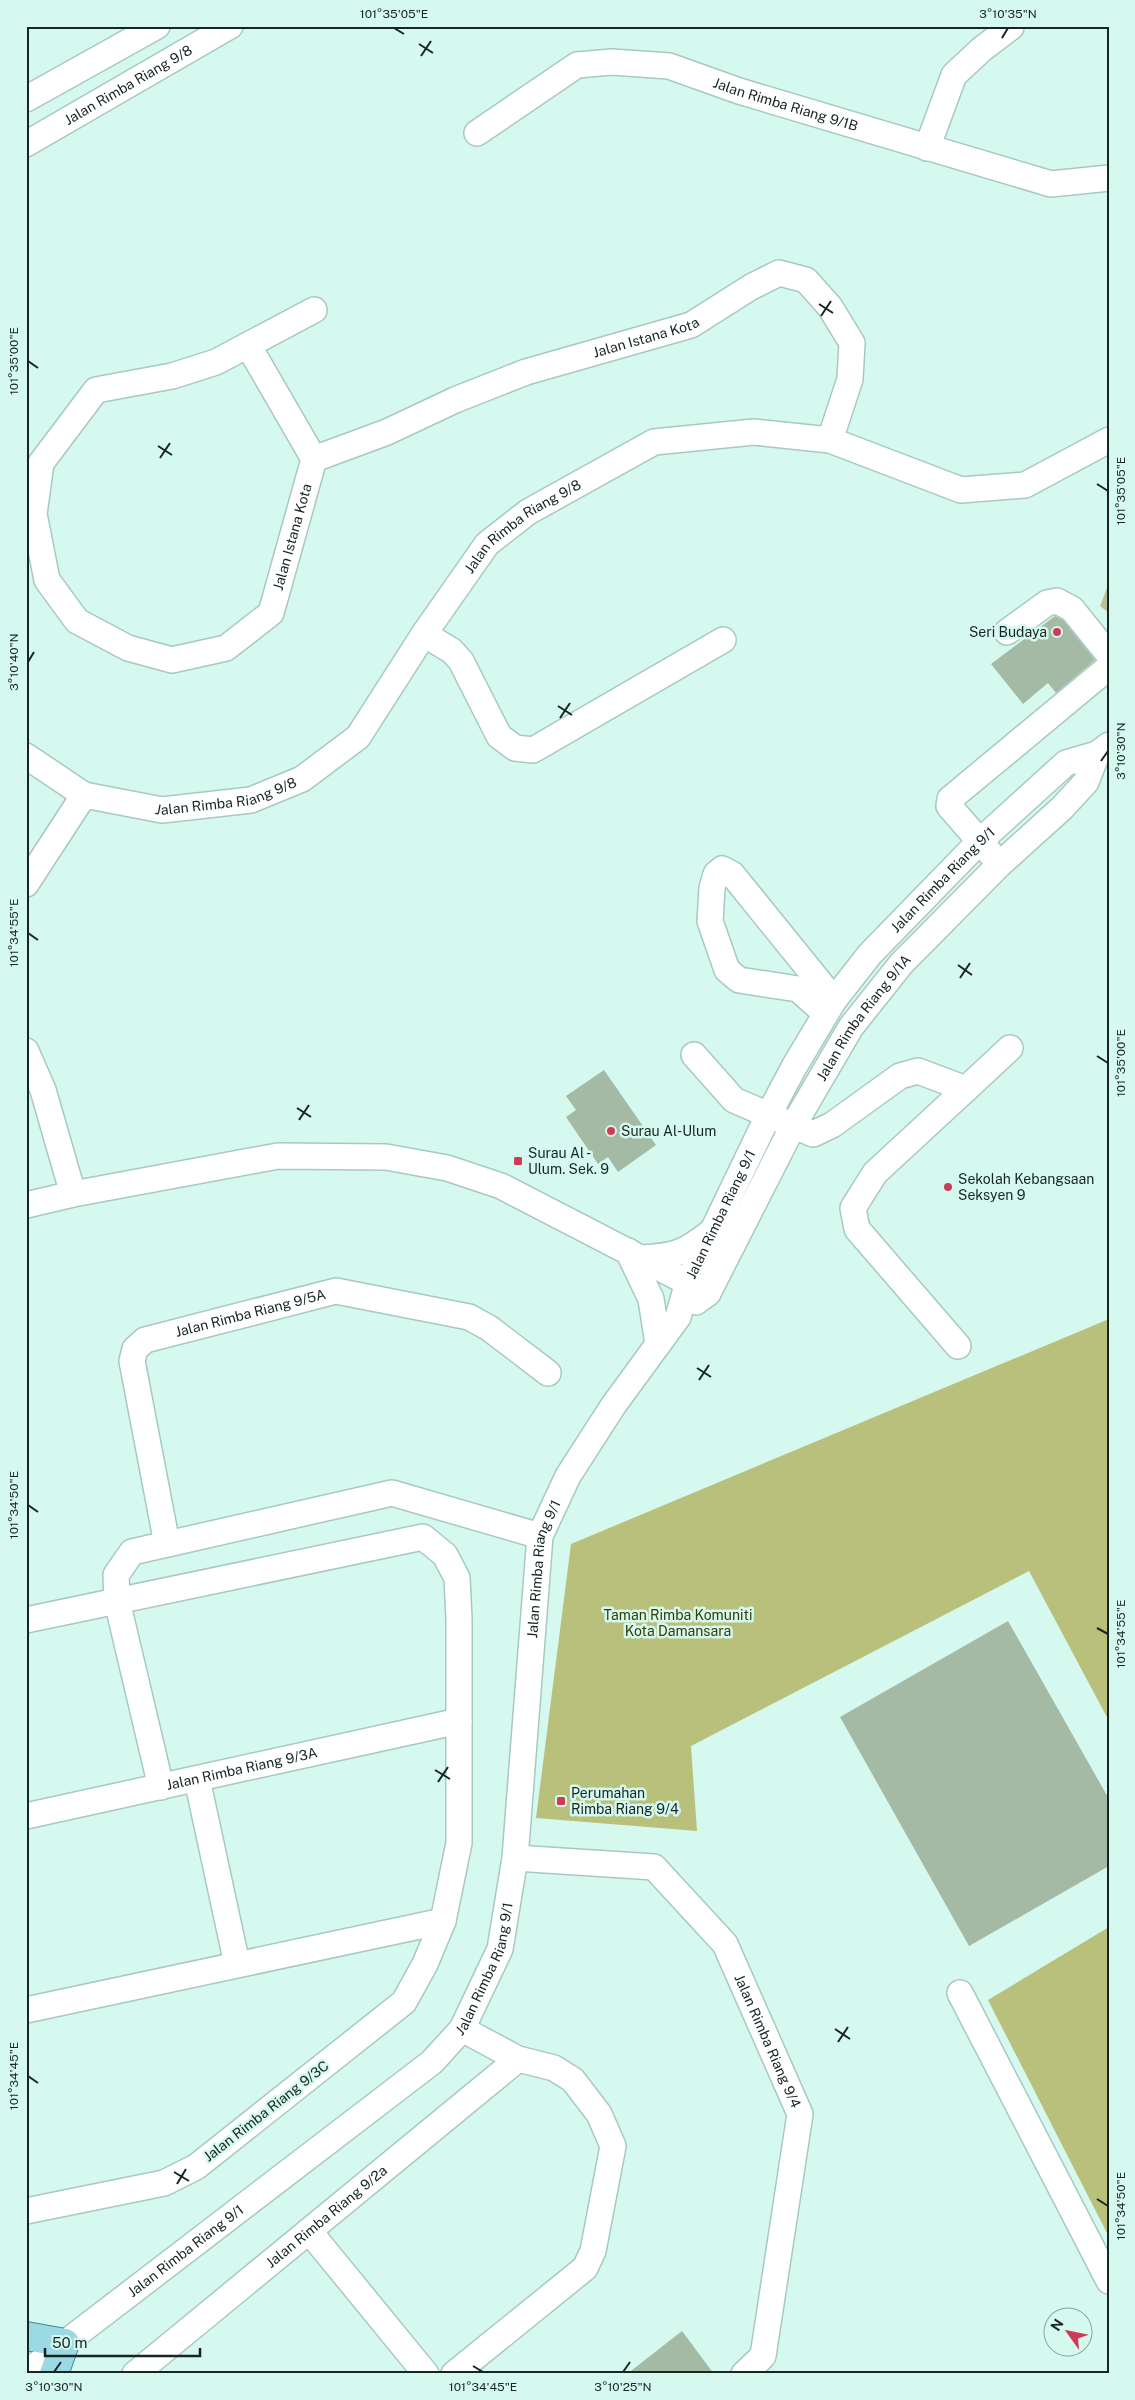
<svg xmlns="http://www.w3.org/2000/svg" width="1135" height="2400" font-family="'Public Sans',sans-serif">
	<style>
		.green { fill: #bcc098 }
		.forest { fill: #b9c07b }
		.building { fill: #a4baa5 }
		.lines { fill: none; stroke-linecap: round; stroke-linejoin: round }
		.minor-casing { stroke: #a7c9c1; stroke-width: 28 }
		.major-casing { stroke: #428a94; stroke-width: 30 }
		.minor { stroke: #fff; stroke-width: 25 }
		.major { stroke: #9bd9e4; stroke-width: 28 }
		.ticks { fill: none; stroke: #182522; stroke-width: 2 }
		.poi-dot { fill: #cd3c54; stroke: #d5f9ef; stroke-width: 2 }
		.labels { text-anchor: middle; dominant-baseline: central; stroke-width: 5; stroke-linejoin: round; paint-order: stroke }
		.street-label { font-size: 14px; fill: #182522; stroke: #d5f9ef }
		.poi-label { font-size: 14px; fill: #182522; stroke: #d5f9ef; text-anchor: start }
		.park-label { font-size: 14px; fill: #383b04; stroke: #d5f9ef }
		.neatline { fill: none; stroke: #182522; stroke-width: 2 }
		.ticks-label { font-size: 12px; text-anchor: middle; fill: #182522 }
	</style>
	<rect width="100%" height="100%" fill="#d5f9ef"/>
	<!-- green -->
	<path class="green" d="M1109 583V613L1100 606Z"/>
	<!-- forest -->
	<g class="forest">
		<path d="M1109 1319V1721L1029 1571 691 1746 697 1831 536 1818 571 1544Z"/>
		<path d="M1109 1927V2237L988 2000Z"/>
	</g>
	<!-- building -->
	<g class="building">
		<path d="M1055 616 1063 620 1095 660 1056 693 1048 683 1023 704 991 664Z"/>
		<path d="M604 1070 656 1145 618 1172 608 1157 598 1164 566 1117 576 1110 566 1096Z"/>
		<path d="M1008 1621 1109 1799V1866L969 1946 840 1717Z"/>
		<path d="M682 2331 714 2374H627Z"/>
	</g>
	<g class="lines">
		<defs>
			<g id="minor">
				<path d="M26 99 157 26"/>
				<path id="s1" d="M477 133 577 65 612 62 669 66 739 91 1051 184 1109 178"/>
				<path id="s2" d="M26 144 230 26"/>
				<path d="M927 148 954 75 982 49 1011 27"/>
				<path id="s3" d="M314 310 216 362 172 376 96 390 41 463 34 514 47 580 77 621 128 648 172 660 226 648 271 613 314 459 387 432 455 400 526 372 691 325 751 287 779 273 806 280 830 307 852 343 850 379 830 440"/>
				<path d="M248 345 314 459"/>
				<path d="M1007 632 1047 603 1057 601 1072 609 1109 655"/>
				<path d="M424 634 452 651 461 661 499 736 515 748 533 750 723 640"/>
				<path id="s4" d="M26 756 84 795 162 810 251 800 302 779 358 737 424 634 487 544 528 512 654 442 754 432 830 440 961 490 1025 485 1109 440"/>
				<path d="M990 853 949 806 950 799 1109 667"/>
				<path d="M26 884 84 795"/>
				<path d="M825 1013 798 989 739 980 727 970 710 921 712 888 716 874 722 869 732 874 834 1000"/>
				<path d="M26 1051 43 1090 73 1194"/>
				<path d="M694 1055 734 1100 813 1134 832 1125 900 1076 918 1071 966 1089 1010 1048"/>
				<path d="M26 1205 73 1194 278 1156 386 1157 447 1168 501 1186 708 1293"/>
				<path d="M628 1251 651 1299 658 1344"/>
				<path d="M641 1258C676 1256 684 1253 711 1232"/>
				<path id="s5" d="M696 1302 708 1293 793 1126 851 1027 901 964 1000 864 1062 808 1086 782 1097 754"/>
				<path d="M958 1346 857 1229 853 1208 875 1173 966 1089"/>
				<path id="s6" d="M167 1544 132 1361 135 1349 145 1340 336 1291 469 1317 489 1328 548 1373"/>
				<path d="M26 1620 423 1537 445 1555 457 1578 459 1619V1843L443 1921 425 1964 404 2002 196 2167 164 2183 26 2211"/>
				<path d="M197 1779 237 1964"/>
				<path d="M161 1787 117 1601 116 1575 132 1552 392 1493 540 1536"/>
				<path id="s7" d="M26 1816 459 1721"/>
				<path id="s8" d="M515 1858 654 1867 725 1944 800 2114 763 2356 744 2374"/>
				<path d="M960 1993 1109 2281"/>
				<path d="M26 2010 443 1921"/>
				<path d="M309 2231 426 2374"/>
				<path id="s9" d="M26 2373 432 2062 462 2029 500 1949 515 1858 540 1536 568 1476 613 1406 678 1317 688 1282 768 1116 794 1067 834 1000 870 954 979 842 1066 763 1097 754 1109 745"/>
				<path id="s10" d="M135 2374 518 2059"/>
				<path d="M454 2374 585 2268 593 2251 613 2146 599 2114 573 2080 554 2068 518 2059 462 2029"/>
			</g>
			<path id="major" d="M26 2336 65 2343 54 2374"/>
		</defs>
		<!-- minor casing -->
		<use href="#minor" class="minor-casing"/>
		<!-- major casing -->
		<use href="#major" class="major-casing"/>
		<!-- minor -->
		<use href="#minor" class="minor"/>
		<!-- major -->
		<use href="#major" class="major"/>
	</g>
	<!-- ticks -->
	<path class="ticks" d="M394 28 404 34M1002 38 1008 28M419 44 433 53M421 56 431 41M819 304 833 313M821 316 831 301M28 361 38 368M158 446 172 455M160 458 170 443M1097 484 1108 491M28 662 34 652M558 706 572 715M560 718 570 703M1101 761 1108 751M28 933 38 940M958 965 972 975M960 978 970 963M1097 1056 1108 1063M297 1108 311 1117M299 1120 309 1105M697 1368 711 1377M699 1380 709 1365M28 1505 38 1512M1097 1628 1108 1634M435 1770 450 1779M438 1782 448 1767M835 2029 850 2039M838 2042 848 2027M28 2076 38 2083M174 2172 189 2181M177 2184 186 2169M1097 2199 1108 2206M473 2366 483 2372M54 2372 61 2362M623 2372 630 2362"/>
	<!-- markers -->
	<g class="poi-dot">
		<circle cx="1057" cy="632" r="5"/>
		<circle cx="611" cy="1131" r="5"/>
		<rect x="513" y="1156" width="10" height="10" rx="2.5"/>
		<circle cx="948" cy="1187" r="5"/>
		<rect x="556" y="1796" width="10" height="10" rx="2.5"/>
	</g>
	<g class="labels">
		<!-- street labels -->
		<g class="street-label">
			<text stroke="none"><textPath href="#s2" startOffset="118">Jalan Rimba Riang 9/8</textPath></text>
			<text stroke="none"><textPath href="#s1" startOffset="336">Jalan Rimba Riang 9/1B</textPath></text>
			<text stroke="none"><textPath href="#s3" startOffset="1225">Jalan Istana Kota</textPath></text>
			<text stroke="none"><textPath href="#s4" startOffset="635">Jalan Rimba Riang 9/8</textPath></text>
			<text stroke="none"><textPath href="#s3" startOffset="790">Jalan Istana Kota</textPath></text>
			<text stroke="none"><textPath href="#s4" startOffset="215">Jalan Rimba Riang 9/8</textPath></text>
			<text stroke="none"><textPath href="#s9" startOffset="1836">Jalan Rimba Riang 9/1</textPath></text>
			<text stroke="none"><textPath href="#s5" startOffset="332">Jalan Rimba Riang 9/1A</textPath></text>
			<text stroke="none"><textPath href="#s9" startOffset="1431">Jalan Rimba Riang 9/1</textPath></text>
			<text stroke="none"><textPath href="#s6" startOffset="321">Jalan Rimba Riang 9/5A</textPath></text>
			<text stroke="none"><textPath href="#s9" startOffset="1028">Jalan Rimba Riang 9/1</textPath></text>
			<text stroke="none"><textPath href="#s7" startOffset="221">Jalan Rimba Riang 9/3A</textPath></text>
			<text stroke="none"><textPath href="#s9" startOffset="621">Jalan Rimba Riang 9/1</textPath></text>
			<text stroke="none"><textPath href="#s8" startOffset="350">Jalan Rimba Riang 9/4</textPath></text>
			<text transform="translate(266 2111) rotate(-38)">Jalan Rimba Riang 9/3C</text>
			<text stroke="none"><textPath href="#s10" startOffset="248">Jalan Rimba Riang 9/2a</textPath></text>
			<text stroke="none"><textPath href="#s9" startOffset="201">Jalan Rimba Riang 9/1</textPath></text>
		</g>
		<!-- poi labels -->
		<g class="poi-label">
			<text x="1047" y="632" text-anchor="end">Seri Budaya</text>
			<text x="621" y="1131">Surau Al-Ulum</text>
			<text x="528" y="1153">Surau Al -<tspan x="528" dy="16">Ulum. Sek. 9</tspan></text>
			<text x="958" y="1179">Sekolah Kebangsaan<tspan x="958" dy="16">Seksyen 9</tspan></text>
			<text x="571" y="1793">Perumahan<tspan x="571" dy="16">Rimba Riang 9/4</tspan></text>
		</g>
		<!-- park labels -->
		<g class="park-label">
			<text x="678" y="1615">Taman Rimba Komuniti<tspan x="678" dy="16">Kota Damansara</tspan></text>
		</g>
	</g>
	<!-- border -->
	<rect width="1135" height="2400" fill="none" stroke="#d5f9ef" stroke-width="55"/>
	<!-- north arrow -->
	<g transform="translate(1068 2332) rotate(303)"><circle r="24" fill="#d5f9ef" stroke="#89a49d"/>
	<path d="M0-4L9 19L0 12L-9 19Z" fill="#cd3c54"/>
	<text y="-8" font-size="14" font-weight="bold" text-anchor="middle" fill="#182522">N</text>
	</g>
	<!-- scale -->
	<path d="M45 2348v8h155v-8" fill="none" stroke="#182522" stroke-width="2.5"/>
	<text x="52" y="2348" font-size="15" fill="#182522" stroke="#d5f9ef" stroke-width="4" paint-order="stroke">50 m</text>
	<rect x="28" y="28" width="1080" height="2344" class="neatline"/>
	<g class="ticks-label">
		<text x="394" y="18">101°35'05"E</text>
		<text x="1008" y="18">3°10'35"N</text>
		<text transform="translate(14 361) rotate(-90)" y="4">101°35'00"E</text>
		<text transform="translate(1121 491) rotate(-90)" y="4">101°35'05"E</text>
		<text transform="translate(14 662) rotate(-90)" y="4">3°10'40"N</text>
		<text transform="translate(1121 751) rotate(-90)" y="4">3°10'30"N</text>
		<text transform="translate(14 933) rotate(-90)" y="4">101°34'55"E</text>
		<text transform="translate(1121 1063) rotate(-90)" y="4">101°35'00"E</text>
		<text transform="translate(14 1505) rotate(-90)" y="4">101°34'50"E</text>
		<text transform="translate(1121 1634) rotate(-90)" y="4">101°34'55"E</text>
		<text transform="translate(14 2076) rotate(-90)" y="4">101°34'45"E</text>
		<text transform="translate(1121 2206) rotate(-90)" y="4">101°34'50"E</text>
		<text x="54" y="2391">3°10'30"N</text>
		<text x="483" y="2391">101°34'45"E</text>
		<text x="623" y="2391">3°10'25"N</text>
	</g>
</svg>
